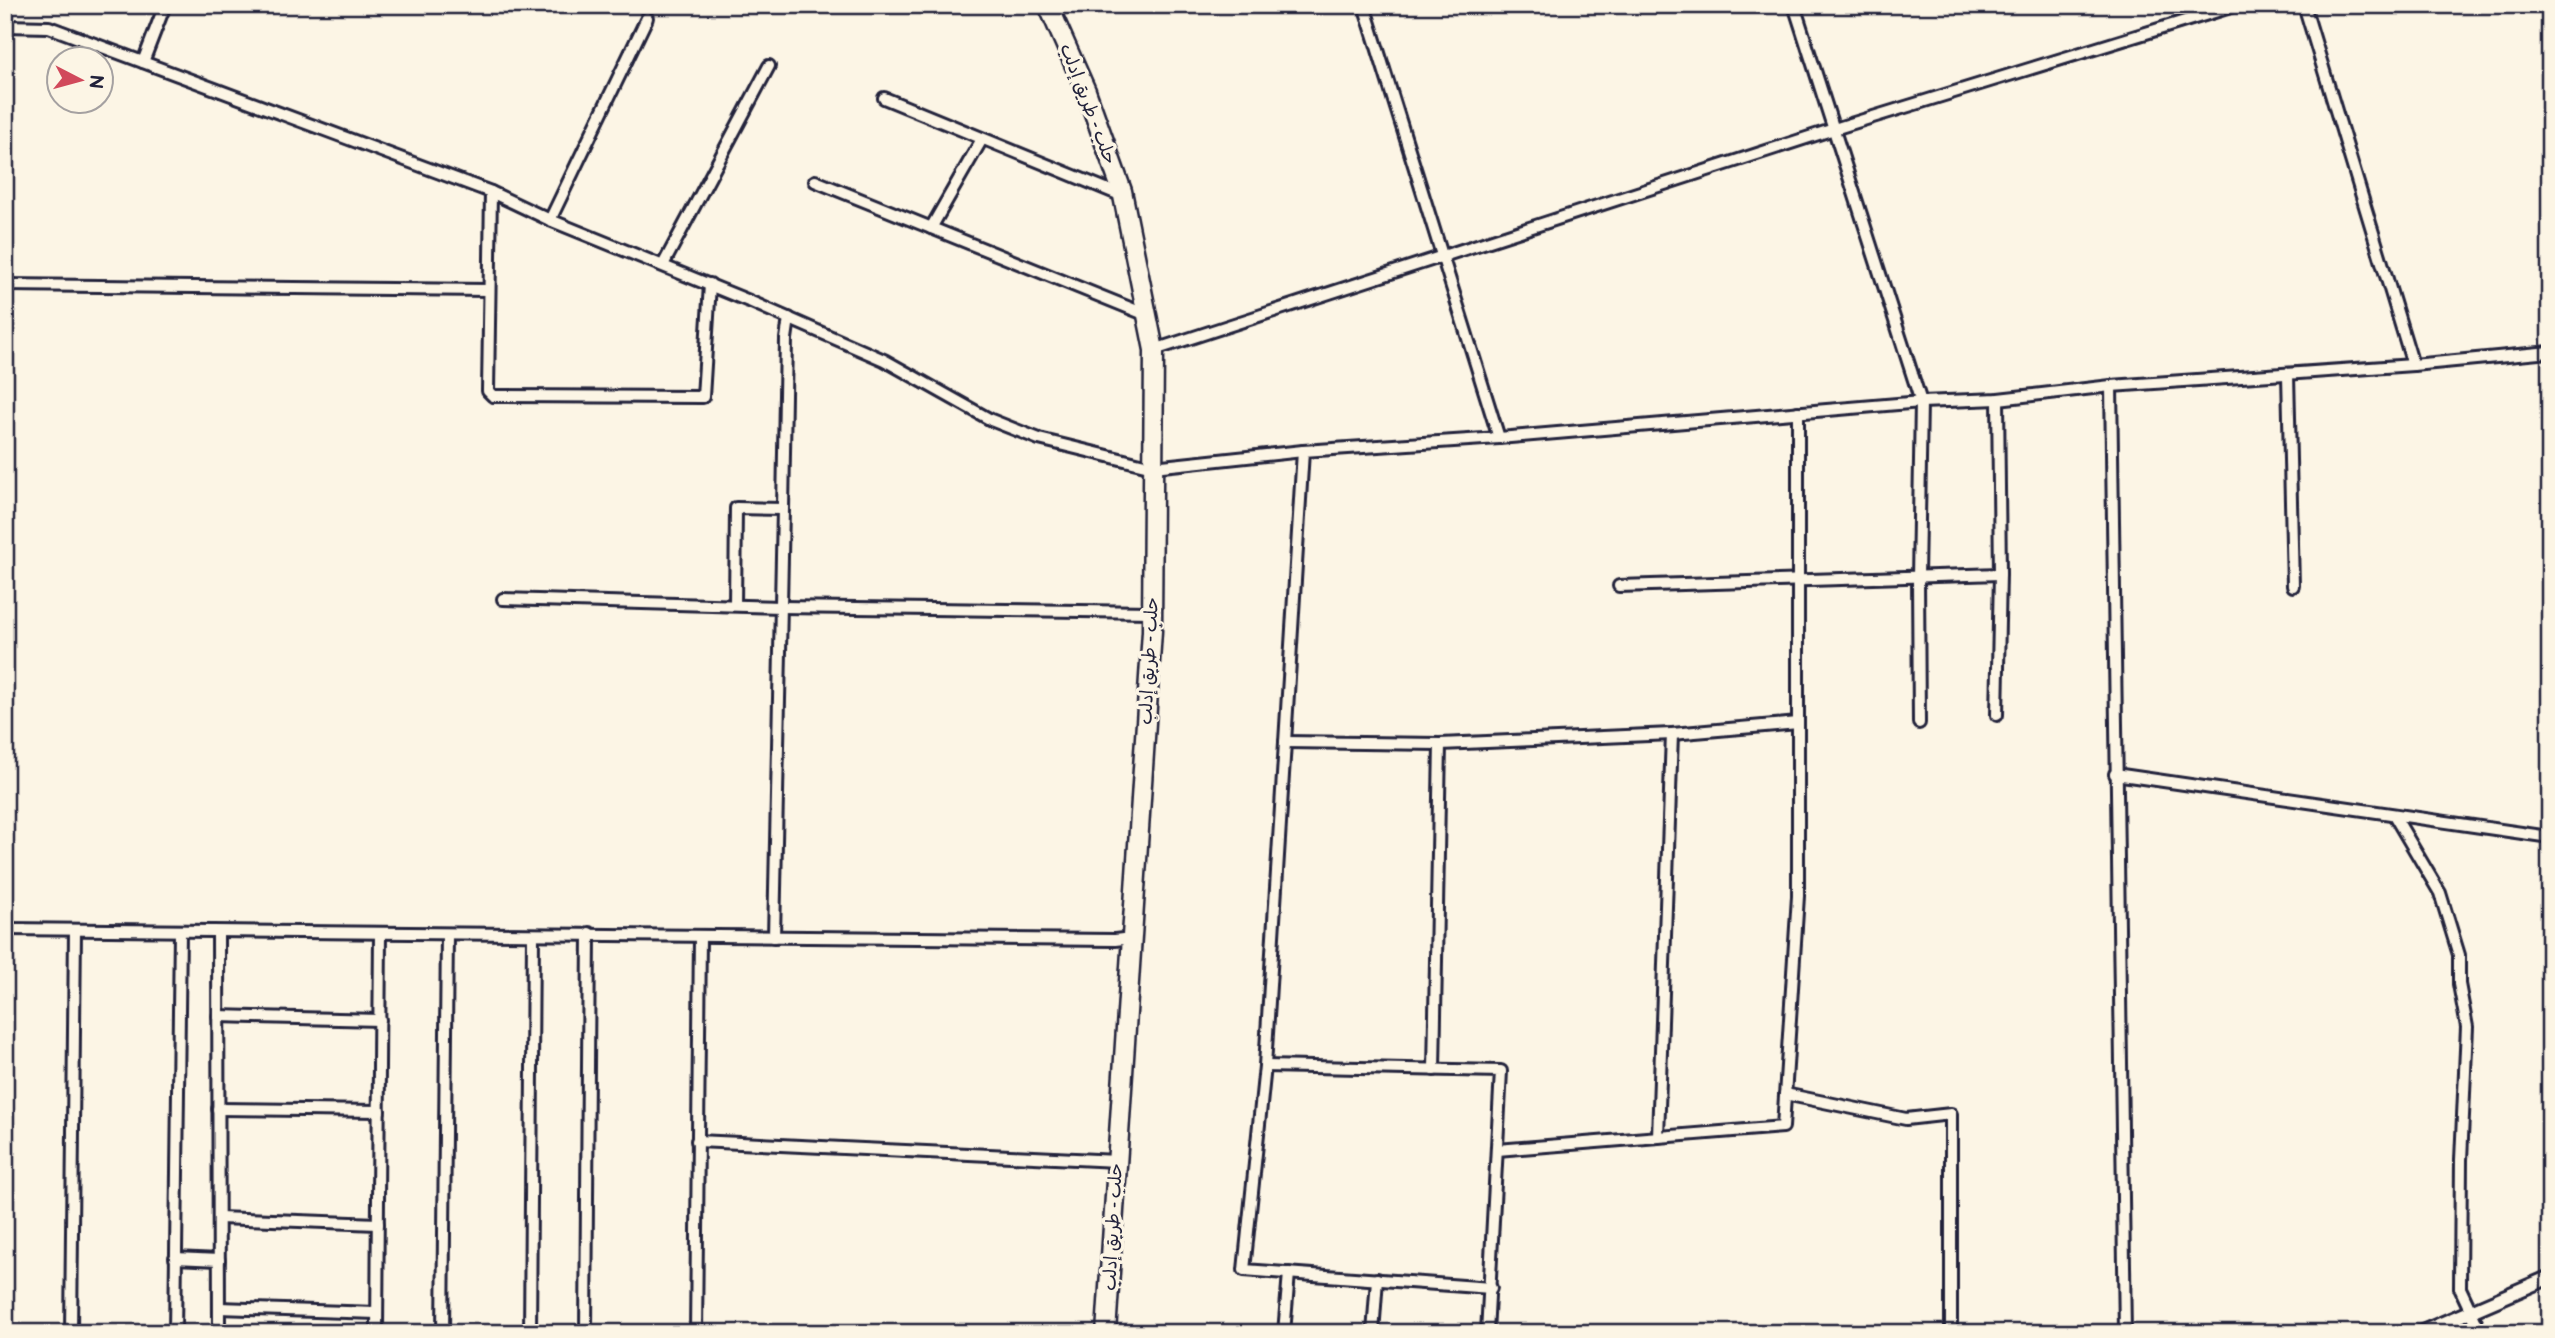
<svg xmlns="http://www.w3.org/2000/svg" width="2555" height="1338" font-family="'Balsamiq Sans','Playpen Sans Arabic',sans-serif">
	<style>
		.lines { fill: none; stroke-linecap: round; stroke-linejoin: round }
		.minor-casing { stroke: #22223b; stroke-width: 16 }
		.tertiary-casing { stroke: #22223b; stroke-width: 18 }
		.trunk-casing { stroke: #22223b; stroke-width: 23 }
		.minor { stroke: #fcf5e5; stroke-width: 10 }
		.tertiary { stroke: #fcf5e5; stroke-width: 12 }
		.trunk { stroke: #fcf5e5; stroke-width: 18 }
		.labels { text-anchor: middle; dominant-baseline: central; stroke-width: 7; stroke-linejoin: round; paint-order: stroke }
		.street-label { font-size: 18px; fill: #22223b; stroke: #fcf5e5 }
	</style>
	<rect width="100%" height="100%" fill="#fcf5e5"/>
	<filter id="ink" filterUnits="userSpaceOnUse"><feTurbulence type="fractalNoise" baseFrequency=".0143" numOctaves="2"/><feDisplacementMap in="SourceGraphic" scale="14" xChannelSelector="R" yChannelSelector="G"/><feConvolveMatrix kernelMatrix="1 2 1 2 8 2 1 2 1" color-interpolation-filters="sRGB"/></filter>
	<g filter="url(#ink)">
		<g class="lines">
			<defs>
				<g id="minor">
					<path d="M1364 5 1499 438"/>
					<path d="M1794 5 1921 402 1918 578 1919 723"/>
					<path d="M2304 5 2413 365"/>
					<path d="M5 26 49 27 491 192 550 220 749 301 884 360 991 420 1039 439 1153 467 1303 451 1499 438 1921 402 1998 399 2111 386 2413 365 2550 352"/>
					<path d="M143 62 165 5"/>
					<path d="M884 98 1123 196"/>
					<path d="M815 181 1147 315"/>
					<path d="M491 192 488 391 493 396 703 397 710 284"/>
					<path d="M550 220 647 18"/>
					<path d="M931 228 982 139"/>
					<path d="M663 265 769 66"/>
					<path d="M5 285 489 290"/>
					<path d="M1154 350 1834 129 2237 5"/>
					<path d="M2288 375 2293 586"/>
					<path d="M2111 386 2125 1333"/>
					<path d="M1303 451 1265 1066 1244 1270 1491 1288"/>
					<path d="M1619 586 2000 574"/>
					<path d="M503 599 781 607 1152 612"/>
					<path d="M735 605 736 508 783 509 786 339 789 318"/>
					<path d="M1997 715 2000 574 1998 399"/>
					<path d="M1672 734 1798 723"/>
					<path d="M1285 742 1440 744 1672 734 1658 1137"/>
					<path d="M2115 774 2550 837"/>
					<path d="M2394 815 2440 893 2459 955V984L2467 1027 2461 1160 2460 1288 2481 1333"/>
					<path d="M5 929 1115 940 1131 938"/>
					<path d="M218 932 219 1333"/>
					<path d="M774 937 783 509"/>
					<path d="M218 1016 380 1020"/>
					<path d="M1265 1066 1501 1071 1487 1333"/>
					<path d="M1434 1070 1440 744"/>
					<path d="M1785 1094 1906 1119 1951 1114V1333"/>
					<path d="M218 1109 379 1111"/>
					<path d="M697 1141 1117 1161"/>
					<path d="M1497 1150 1783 1127 1798 896V412"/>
					<path d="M219 1218 378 1224"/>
					<path d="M175 1258 219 1260"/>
					<path d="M219 1308 377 1313"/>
					<path d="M71 1333 75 930"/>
					<path d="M175 1333 180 931"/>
					<path d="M377 1333 380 933"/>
					<path d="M443 1333 447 934"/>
					<path d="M530 1333 533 935"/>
					<path d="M586 1333 589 933"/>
					<path d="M696 1333 700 936"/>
					<path d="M1284 1333 1289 1273"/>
					<path d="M1373 1333 1377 1279"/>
				</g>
				<path id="tertiary" d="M2420 1333 2550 1277"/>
				<path id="trunk" d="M1048 5 1086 91 1122 191 1154 350 1152 631 1106 1333"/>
			</defs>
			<!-- minor casing -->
			<use href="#minor" class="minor-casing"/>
			<!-- tertiary casing -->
			<use href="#tertiary" class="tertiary-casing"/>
			<!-- trunk casing -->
			<use href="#trunk" class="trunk-casing"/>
			<!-- minor -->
			<use href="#minor" class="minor"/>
			<!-- tertiary -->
			<use href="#tertiary" class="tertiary"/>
			<!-- trunk -->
			<use href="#trunk" class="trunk"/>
		</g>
	</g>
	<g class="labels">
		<!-- street labels -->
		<g class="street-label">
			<text transform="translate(1088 104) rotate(69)">حلب - طريق إدلب</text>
			<text transform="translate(1149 661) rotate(-87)">حلب - طريق إدلب</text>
			<text transform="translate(1113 1227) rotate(-87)">حلب - طريق إدلب</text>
		</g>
	</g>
	<!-- margin -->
	<rect width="2555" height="1338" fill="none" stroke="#fcf5e5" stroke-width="28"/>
	<rect x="14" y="14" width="2527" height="1310" fill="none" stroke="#22223b" stroke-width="2.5" filter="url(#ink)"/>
	<!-- north arrow -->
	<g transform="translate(80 80) rotate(96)"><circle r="33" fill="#fcf5e5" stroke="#a5a1a1" stroke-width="2"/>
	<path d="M0-5L12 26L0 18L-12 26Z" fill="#d1495b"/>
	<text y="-10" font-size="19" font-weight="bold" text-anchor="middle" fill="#22223b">N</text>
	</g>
</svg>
